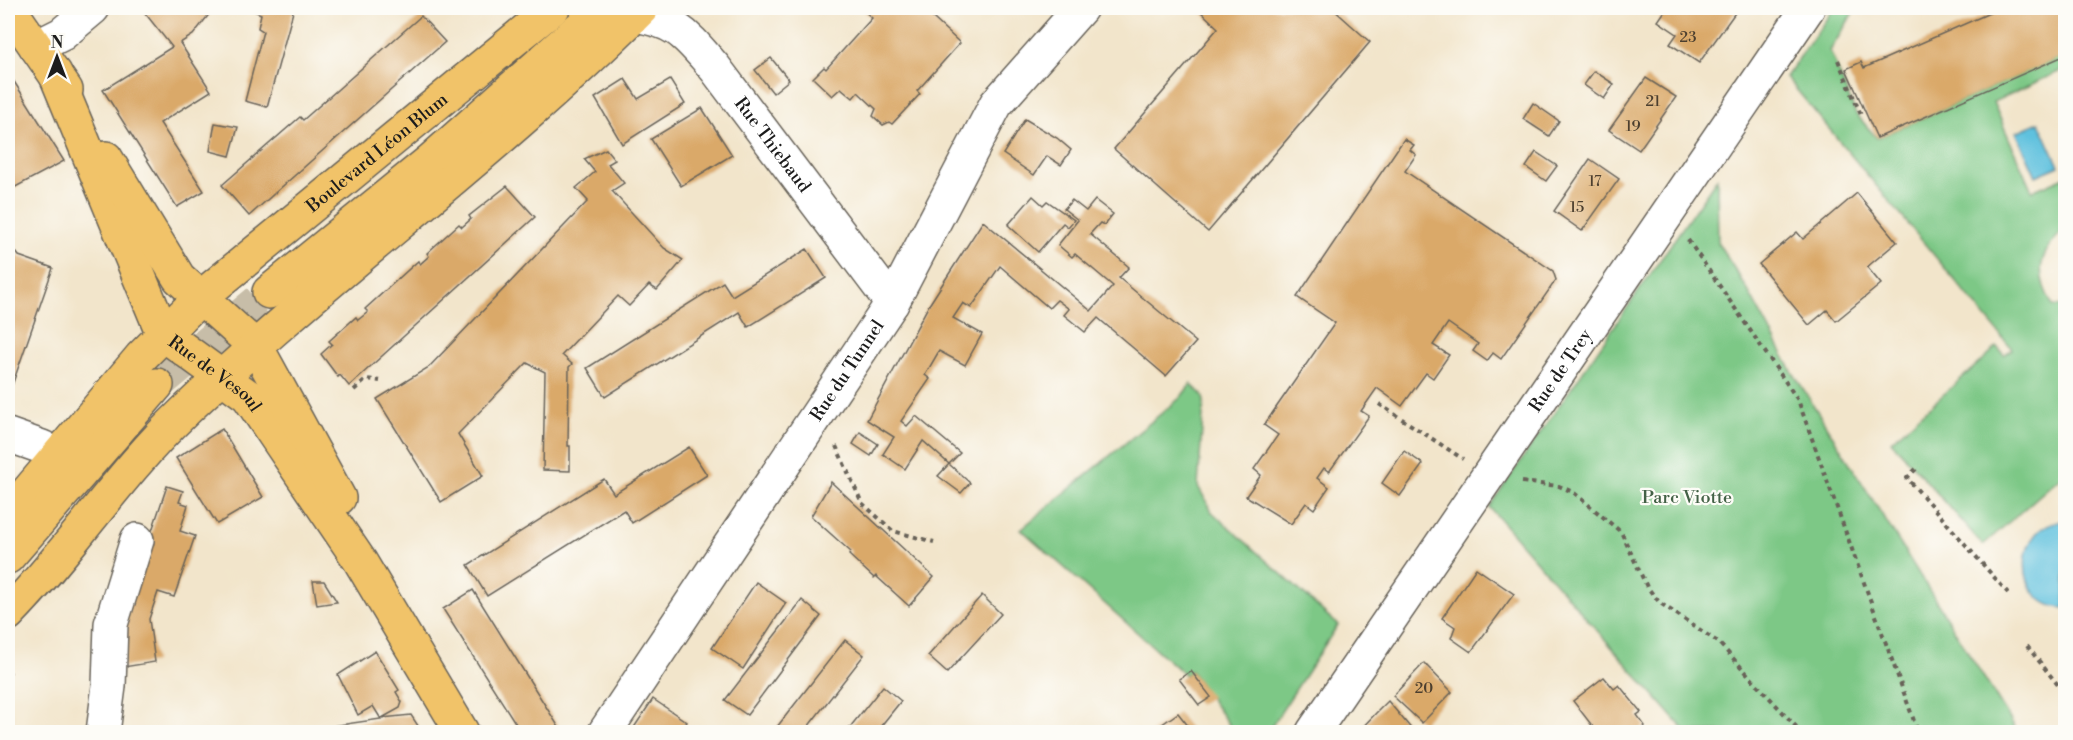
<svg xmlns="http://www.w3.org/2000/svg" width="2073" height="740" font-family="'Libre Bodoni',serif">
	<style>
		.green { fill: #7dc886; stroke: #4c7251; stroke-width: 1.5 }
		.water { fill: #5fc1de; stroke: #3e6e7d; stroke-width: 1.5 }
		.building { fill: #daa969 }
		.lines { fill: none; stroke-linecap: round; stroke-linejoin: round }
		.major-tunnel { stroke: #c7bda8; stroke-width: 33; stroke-dasharray: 33 16; stroke-linecap: butt }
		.minor-casing { stroke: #676259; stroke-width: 36 }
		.major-casing { stroke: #676259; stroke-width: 36 }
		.path { stroke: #676259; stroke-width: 4; stroke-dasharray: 4.5 4.5; stroke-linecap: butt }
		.minor { stroke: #fff; stroke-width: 33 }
		.major { stroke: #f1c369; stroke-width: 33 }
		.labels { text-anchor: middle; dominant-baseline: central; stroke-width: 4.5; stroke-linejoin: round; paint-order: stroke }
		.number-label { font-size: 15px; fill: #4c3f2f }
		.street-label { font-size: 18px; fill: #1c1c1c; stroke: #fdfcf7 }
		.park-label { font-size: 18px; fill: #436146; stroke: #fdfcf7 }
	</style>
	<rect width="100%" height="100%" fill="#fdfcf7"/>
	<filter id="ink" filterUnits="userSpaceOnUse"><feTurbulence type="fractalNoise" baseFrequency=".0167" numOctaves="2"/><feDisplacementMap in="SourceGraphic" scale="12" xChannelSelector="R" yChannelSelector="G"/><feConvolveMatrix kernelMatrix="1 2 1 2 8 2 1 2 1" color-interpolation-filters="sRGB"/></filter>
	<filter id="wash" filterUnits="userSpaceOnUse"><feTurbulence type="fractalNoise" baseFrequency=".008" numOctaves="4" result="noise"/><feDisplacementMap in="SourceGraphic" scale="24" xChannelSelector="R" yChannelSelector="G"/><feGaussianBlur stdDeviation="1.35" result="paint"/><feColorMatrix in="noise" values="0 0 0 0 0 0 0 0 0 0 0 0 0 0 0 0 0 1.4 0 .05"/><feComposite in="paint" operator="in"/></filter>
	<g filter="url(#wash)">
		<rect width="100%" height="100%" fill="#f2e5cb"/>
		<!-- green -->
		<g class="green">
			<path d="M1834 8H1856L1830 51 1856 114 1877 138 2065 55V69L1993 102 2032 191 2065 177V229C2038 254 2034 273 2053 306L2065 307V473L1983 545 1891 441 1997 347 2004 355 2012 349 1786 77Z"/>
			<path d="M1717 178 1718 243 1746 287 1792 371 2018 732H1686L1489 507Z"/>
			<path d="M1191 384 1202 395 1204 401 1198 486 1212 512 1338 625 1268 732H1234L1191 671 1185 675 1021 529 1180 398Z"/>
		</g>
		<!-- water -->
		<g class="water">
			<path d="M2039 122 2059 166 2036 176 2016 132Z"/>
			<path d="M2065 521V608C2012 607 2012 522 2065 521Z"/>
		</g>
		<g id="blocks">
			<!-- building -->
			<g class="building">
				<path d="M141 8H214L193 35 180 43 211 91 160 123 204 191 177 207 103 90 172 47Z"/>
				<path d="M247 8H294L267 107 245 101 263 31 258 28 261 14Z"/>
				<path d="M861 8H922L960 43 917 91 920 94 892 124 889 122 883 125 873 116 876 109 858 92 853 98 841 88 832 96 813 78 824 67 826 69 872 18Z"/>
				<path d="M1197 8H1332L1370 42 1208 232 1114 149 1218 28Z"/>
				<path d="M1660 8H1733L1737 10 1699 63 1670 44 1677 34 1658 21 1665 11Z"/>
				<path d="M2001 8H2066V55L1877 138 1846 69 1861 62 1864 68Z"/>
				<path d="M421 16 445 42 249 216 222 185 300 117 303 120Z"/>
				<path d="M771 58 789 80 773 93 755 70Z"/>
				<path d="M1594 71 1614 84 1604 99 1584 85Z"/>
				<path d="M8 72 64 161 8 191Z"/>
				<path d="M1646 78 1676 97 1639 150 1609 130Z"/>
				<path d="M625 79 638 99 670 80 685 104 622 144 595 98Z"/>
				<path d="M1533 103 1559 121 1549 136 1523 119Z"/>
				<path d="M702 108 732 155 681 186 651 139Z"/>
				<path d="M1025 119 1057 138 1071 150 1061 165 1047 156 1034 175 1003 154Z"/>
				<path d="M215 123 238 127 230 156 210 151Z"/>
				<path d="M1404 139 1414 145 1410 150 1416 155 1405 171 1553 271 1556 280 1501 359 1493 353 1487 361 1473 351 1478 344 1448 323 1433 345 1449 355 1433 378 1426 373 1402 406 1377 388 1361 411 1369 416 1329 472 1324 468 1317 478 1329 487 1314 509 1306 503 1291 524 1246 496 1261 475 1254 469 1278 435 1264 425 1335 323 1297 297Z"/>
				<path d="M606 149 615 160 608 164 624 183 612 191 664 248 683 260 657 290 649 285 629 306 618 296 562 355 572 364 569 367 568 446H570V471L543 470 545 372 527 363 458 434 483 476 441 502 377 399 429 367 588 201 576 188 595 172 584 159Z"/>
				<path d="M1536 152 1557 166 1546 181 1526 167Z"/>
				<path d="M1590 159 1619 179 1582 231 1554 211Z"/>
				<path d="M507 186 535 217 349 386 340 375 338 377 321 354 332 344 329 341 356 317 358 320 368 312 365 309 418 261 420 264 429 256 427 253 459 224 462 227 471 219 469 216Z"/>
				<path d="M1857 193 1897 242 1867 267 1881 284 1836 321 1827 310 1809 325 1759 264 1797 232 1803 239Z"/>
				<path d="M1033 196 1043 205 1047 201 1074 220 1068 227 1063 223 1038 252 1008 225Z"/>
				<path d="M1072 200 1086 211 1095 200 1113 214 1104 225 1100 223 1090 234 1129 267 1119 278 1196 342 1166 376 1098 318 1085 332 1064 315 1069 309 1057 300 1049 308 1000 266 971 308 963 303 953 318 982 334 965 365 939 351 925 375 930 379 901 421 907 426 916 416 960 453 949 464 923 441 905 469 883 454 894 437 867 420 929 305 983 221 1091 311 1113 286 1075 254 1072 257 1058 245 1078 220 1064 209Z"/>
				<path d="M8 241 19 256 53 268 8 397Z"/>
				<path d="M807 249 826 278 748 327 739 312 605 397 587 368 723 282 732 296Z"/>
				<path d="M222 429 263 497 217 524 176 458Z"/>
				<path d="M860 432 878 444 871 456 853 444Z"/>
				<path d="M689 447 707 475 632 523 624 510 487 596 468 565 604 479 614 494Z"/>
				<path d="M1404 451 1423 464 1400 496 1382 483Z"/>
				<path d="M949 464 970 483 961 493 938 476Z"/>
				<path d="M831 482 934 577 909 606 876 576 874 578 849 555 851 552 811 516Z"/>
				<path d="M167 486 183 491 179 502 188 505 180 531 195 536 174 597 158 592 149 619 155 662 124 667 121 623Z"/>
				<path d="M1476 568 1514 594 1471 652 1451 638 1455 627 1442 618Z"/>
				<path d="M313 581H324L337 602 317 605Z"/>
				<path d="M756 582 786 603 743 669 712 648Z"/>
				<path d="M473 590 560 729 555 732H521L443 609Z"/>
				<path d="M982 595 1001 614 947 673 928 656Z"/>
				<path d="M802 600 821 616 747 715 725 700Z"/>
				<path d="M845 640 864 655 804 732H773Z"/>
				<path d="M375 651 399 690 396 692 402 702 400 708 382 718 411 715 422 732H290L381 719 373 706 358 715 338 675Z"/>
				<path d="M1424 663 1452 692 1422 723 1393 696Z"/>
				<path d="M1191 671 1211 697 1199 705 1179 679Z"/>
				<path d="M1604 677 1614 689 1619 685 1641 712 1637 715 1645 726 1637 732H1597L1573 701Z"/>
				<path d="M883 686 901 701 876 732H846Z"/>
				<path d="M653 699 687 722 680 732H631Z"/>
				<path d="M1388 701 1414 732H1358L1376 713Z"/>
				<path d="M1178 713 1193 732H1151Z"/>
			</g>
		</g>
	</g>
	<g filter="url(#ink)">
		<use href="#blocks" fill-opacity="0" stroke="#676259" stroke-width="1.5"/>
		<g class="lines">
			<!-- major-tunnel -->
			<path class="major-tunnel" d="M157 385 269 292"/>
			<defs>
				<g id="minor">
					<path id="s1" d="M634 15C679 22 686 35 715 68L892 303"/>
					<path d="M36 47 62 34 93 8"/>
					<path d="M8 435 42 447 57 456"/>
					<path d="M103 732 109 686 111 624 137 540"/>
					<path id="s2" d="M605 732 892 303 996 104 1081 8"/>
					<path id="s3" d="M1313 732 1808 8"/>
				</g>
				<g id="major">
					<path d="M9 8 66 90"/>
					<path id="s4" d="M55 73 163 334 248 396 360 561 462 732"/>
					<path d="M106 158 179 278 257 348 339 498"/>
					<path d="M269 292 431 160 602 8"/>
					<path id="s5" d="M8 515 141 357 201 297 553 8"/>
					<path d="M8 557 157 385"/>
					<path d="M8 614C70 551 119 474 184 412 331 272 498 152 642 8"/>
				</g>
			</defs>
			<!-- minor casing -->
			<use href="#minor" class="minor-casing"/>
			<!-- major casing -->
			<use href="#major" class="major-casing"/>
			<!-- path -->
			<g class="path">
				<path d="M1838 60 1861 115"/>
				<path d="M1688 240 1798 400 1918 732"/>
				<path d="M354 390 367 379 380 381"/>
				<path d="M1379 404 1463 459"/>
				<path d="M836 446 862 503 893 531 934 542"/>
				<path d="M1916 469 1907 478 2008 593"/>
				<path d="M1522 482 1559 486 1573 492 1621 532 1647 587 1660 603 1718 642 1801 732"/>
				<path d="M2027 646 2066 695"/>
				<path d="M8 670 10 674"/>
			</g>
			<!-- minor -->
			<use href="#minor" class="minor"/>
			<!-- major -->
			<use href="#major" class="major"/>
		</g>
	</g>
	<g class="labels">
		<!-- number labels -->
		<g class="number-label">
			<text x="1688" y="37">23</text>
			<text x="1653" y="101">21</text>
			<text x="1633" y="126">19</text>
			<text x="1595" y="181">17</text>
			<text x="1577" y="207">15</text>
			<text x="1424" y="688">20</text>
		</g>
		<!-- street labels -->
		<g class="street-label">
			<text stroke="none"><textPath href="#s1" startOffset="196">Rue Thiebaud</textPath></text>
			<text stroke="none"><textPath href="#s5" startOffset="519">Boulevard Léon Blum</textPath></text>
			<text stroke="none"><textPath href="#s2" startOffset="435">Rue du Tunnel</textPath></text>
			<text stroke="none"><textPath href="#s3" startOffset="438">Rue de Trey</textPath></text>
			<text stroke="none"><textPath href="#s4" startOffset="348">Rue de Vesoul</textPath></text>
		</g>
		<!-- park labels -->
		<g class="park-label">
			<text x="1687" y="497">Parc Viotte</text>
		</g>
	</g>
	<!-- margin -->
	<rect width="2073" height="740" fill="none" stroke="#fdfcf7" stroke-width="30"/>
	<!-- north arrow -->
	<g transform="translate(57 57)" stroke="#fdfcf7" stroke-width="4.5" paint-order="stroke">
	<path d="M0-4.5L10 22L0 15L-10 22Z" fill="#1c1c1c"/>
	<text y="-9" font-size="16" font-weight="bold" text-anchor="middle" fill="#1c1c1c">N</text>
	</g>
</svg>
